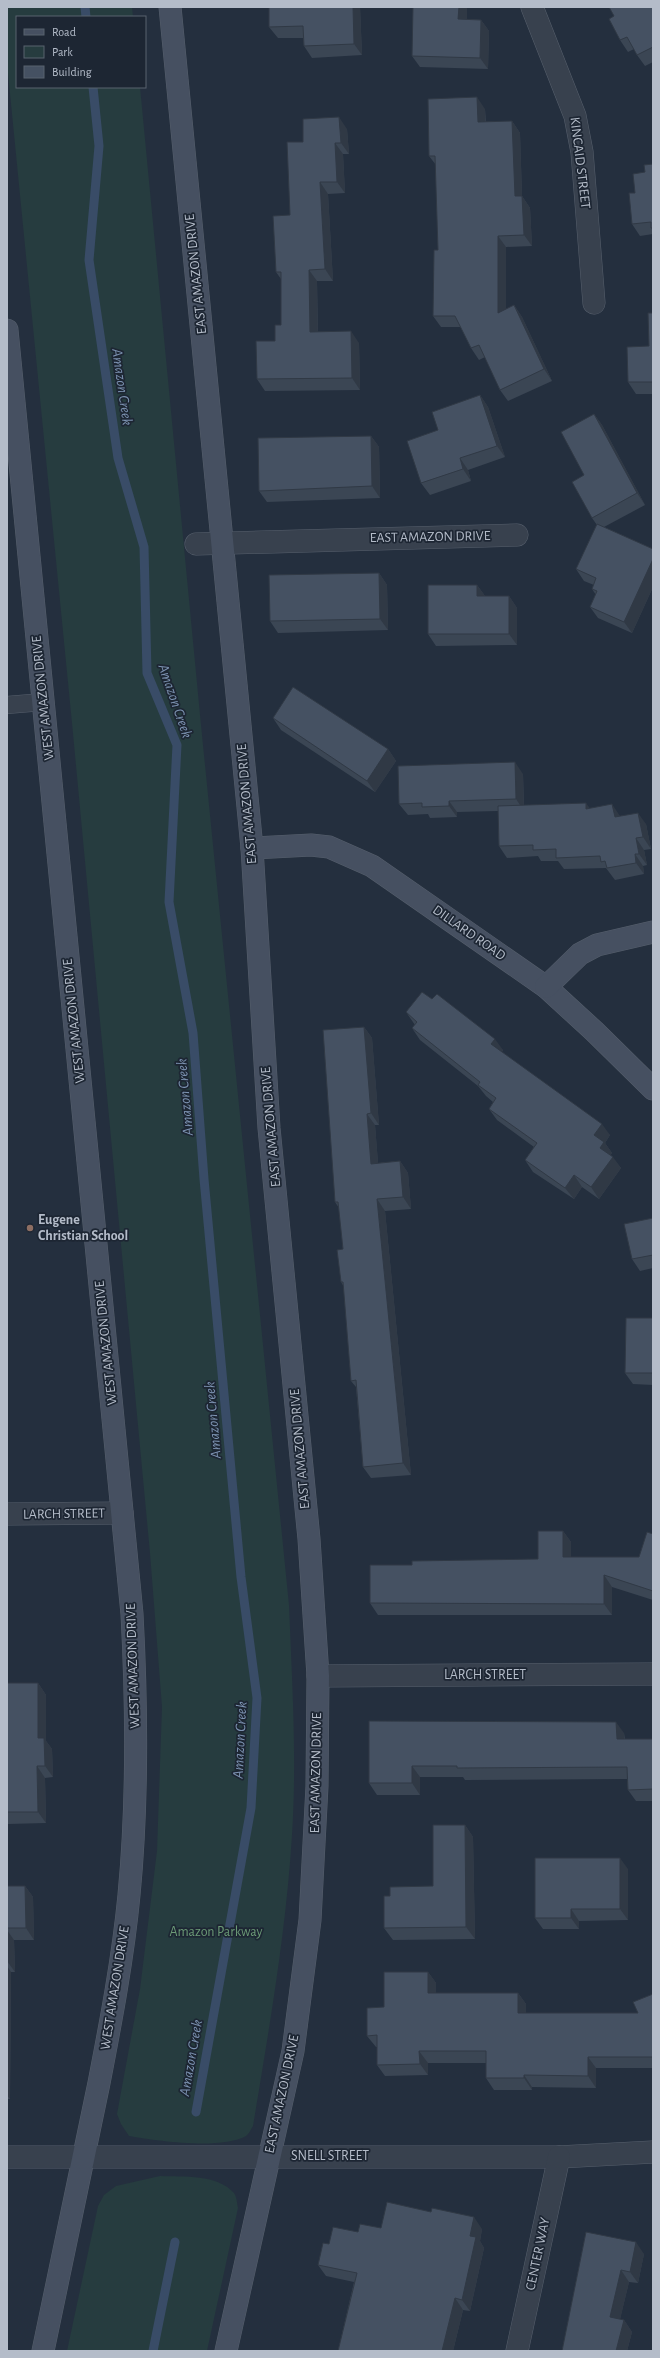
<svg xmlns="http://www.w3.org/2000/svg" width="660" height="2358" font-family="'Alegreya Sans',sans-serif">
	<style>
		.green { fill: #263c3f }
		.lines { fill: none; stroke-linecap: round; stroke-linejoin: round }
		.stream { stroke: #394c67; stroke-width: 9 }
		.lane-casing { stroke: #565f6c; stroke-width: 18 }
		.street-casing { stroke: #565f6c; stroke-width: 23 }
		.secondary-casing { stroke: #565f6c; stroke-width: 23 }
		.lane { stroke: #38414e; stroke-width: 17 }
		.street { stroke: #38414e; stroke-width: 22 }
		.secondary { stroke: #465061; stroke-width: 22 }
		.wall { fill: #3b4654 }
		.shaded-wall { fill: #303945 }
		.building { fill: #455162; stroke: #303945 }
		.education-dot { fill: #8d6e63; stroke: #1d2633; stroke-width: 1.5 }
		.labels { text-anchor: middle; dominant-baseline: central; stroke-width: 3.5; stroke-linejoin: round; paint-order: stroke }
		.street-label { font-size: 14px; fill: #b4bcc9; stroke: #1d2633 }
		.poi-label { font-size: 14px; font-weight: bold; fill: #b4bcc9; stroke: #1d2633; text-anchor: start }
		.park-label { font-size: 14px; fill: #6b9a76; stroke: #1d2633 }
		.water-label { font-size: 15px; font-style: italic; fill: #7c92b1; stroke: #1d2633 }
	</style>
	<rect width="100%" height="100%" fill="#242f3e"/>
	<!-- green -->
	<g class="green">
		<path d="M7 7H132L133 17H17V87H140L201 725 289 1605C292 1681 297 1758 292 1835 286 1933 269 2029 253 2126 251 2129 249 2134 246 2136 221 2150 157 2141 129 2136L121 2124 117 2114 140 1989 157 1851 162 1707 150 1553 72 723 7 63Z"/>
		<path d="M160 2176C184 2177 217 2174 234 2193 237 2197 237 2204 238 2208L207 2351H67L98 2206 104 2195 116 2186Z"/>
	</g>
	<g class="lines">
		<!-- stream -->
		<g class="stream">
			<path d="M85 7 86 17"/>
			<path d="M93 87 99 146 89 260 118 458 144 547 147 673 177 745 169 902 193 1033 204 1179 241 1577 257 1698 251 1808 196 2112"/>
			<path d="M153 2351 175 2242"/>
		</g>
		<defs>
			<path id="lane" d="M7 705 43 702"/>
			<g id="street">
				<path d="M532 7 575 116 582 152 594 303"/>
				<path d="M196 544 517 535"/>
				<path d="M7 1514 122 1513"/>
				<path d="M318 1676 653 1674"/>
				<path d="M7 2157H559L653 2152"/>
				<path d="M517 2351 559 2157"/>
			</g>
			<g id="secondary">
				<path d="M170 7 252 848 269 1128 309 1539 318 1676 317 1786 310 1920 293 2051 226 2351"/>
				<path d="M7 330 132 1614C137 1708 138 1801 129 1895 123 1958 111 2021 99 2083 81 2173 62 2262 43 2351"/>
				<path d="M252 848 311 845 329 847 372 866 546 987 594 1031 653 1089"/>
				<path d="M546 987 580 954 597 945 653 932"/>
			</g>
		</defs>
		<!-- lane casing -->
		<use href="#lane" class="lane-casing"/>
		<!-- street casing -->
		<use href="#street" class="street-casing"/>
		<!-- secondary casing -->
		<use href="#secondary" class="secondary-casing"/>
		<!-- lane -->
		<use href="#lane" class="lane"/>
		<!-- street -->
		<use href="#street" class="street"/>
		<!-- secondary -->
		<use href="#secondary" class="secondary"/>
	</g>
	<!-- wall -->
	<g class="wall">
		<path d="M360 7 362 55 312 58 304 46 303 38H278L269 27Z"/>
		<path d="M653 7V62L645 66 637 55 634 49 628 52 620 40Z"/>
		<path d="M467 19 481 20 489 31 488 69 420 67 412 56Z"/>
		<path d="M485 109 486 122 512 121 520 133 522 196 530 208 532 246 506 247V309L514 305 522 317 552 381 508 401 500 390 485 357 479 360 471 348 461 327H441L433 316 438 250 436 165 429 156Z"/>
		<path d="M347 129 349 154H343L345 193 328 194 333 281H317L318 332 359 343 360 390 265 391 257 379 275 341 281 325V279L276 272 290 215 303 142Z"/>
		<path d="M653 164V234L640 236 632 224 635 193 645 172Z"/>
		<path d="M653 313V394H636L628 382 649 346Z"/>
		<path d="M480 395 488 407 505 457 468 470 471 481 430 495 421 483 438 430Z"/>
		<path d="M594 414 602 425 645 505 604 527 653 549V587L632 633 598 618 590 607 596 595 592 589 594 585 584 581 576 569 597 525 592 518 584 475Z"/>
		<path d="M371 436 379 447 380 498 267 502 259 491Z"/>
		<path d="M379 573 387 585 388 630 278 633 270 621Z"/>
		<path d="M477 585 485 596H509L517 608V645L436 646 428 634Z"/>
		<path d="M273 718 388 749 396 761 375 792 281 730Z"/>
		<path d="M523 774 524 805 590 808 620 816 646 824 651 849 644 850 647 865 643 866 644 874 615 880 606 868 564 869 558 861H541L538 856 507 858 499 846 498 811 457 812V817L430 818 428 814 408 815 399 804Z"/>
		<path d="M432 999 503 1050 502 1052 610 1135 605 1143 612 1153 610 1155 621 1168 599 1199 582 1187 574 1199 533 1172 525 1160 534 1147 497 1120 489 1109 493 1102 486 1096 478 1086 420 1040 412 1028 415 1025 406 1012Z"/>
		<path d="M364 1027 372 1038 379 1125H375L378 1163 400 1161 408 1173 411 1209 385 1211 411 1475 371 1478 363 1467 356 1387 351 1381 344 1287 341 1282 343 1249 339 1208 335 1202Z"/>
		<path d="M653 1218V1268L640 1271 632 1259Z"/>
		<path d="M653 1318V1385L633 1384 625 1373Z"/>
		<path d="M563 1531 571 1542V1557H639L653 1534V1600L612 1587V1615H378L370 1603 412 1565 538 1559Z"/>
		<path d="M7 1683H38L46 1695V1741L52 1749 53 1777 45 1778 46 1823 8 1824 7 1822Z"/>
		<path d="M369 1721 624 1733 625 1739H653V1801H636L628 1790 627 1779 465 1780 463 1777H420V1795H377L369 1783Z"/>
		<path d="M465 1825 473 1837 475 1939 393 1940 384 1928 390 1896 433 1886Z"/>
		<path d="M628 1869V1920L579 1921V1929H543L535 1918Z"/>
		<path d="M7 1886H25L33 1897 34 1940H14L15 1972H11L10 2099H7Z"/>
		<path d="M428 1972 436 1983V1993H518L526 2004V2013H638L653 1994V2068H596V2088L532 2087V2090H494L486 2078V2063H428V2075L385 2076 377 2065V2047H376L367 2036 384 2007Z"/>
		<path d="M381 2228 482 2229 480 2241 484 2248 470 2311 463 2310 453 2351H338L354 2282 326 2276 318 2265 329 2244 358 2232Z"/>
		<path d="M586 2232 644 2254 638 2283 629 2282 620 2319 624 2320 632 2332 627 2351H562Z"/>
	</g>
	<!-- shaded-wall -->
	<g class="shaded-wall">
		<path d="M353 7H360L362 55 354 44Z"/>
		<path d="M459 7H467V31L458 19Z"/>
		<path d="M481 20 489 31 488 69 480 58Z"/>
		<path d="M477 97 485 109 486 134 478 122Z"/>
		<path d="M339 117 347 129 349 154 341 143Z"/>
		<path d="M512 121 520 133 522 196 530 208 532 246 524 235 515 196Z"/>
		<path d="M335 143 343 154 345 193 337 182Z"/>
		<path d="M320 182 328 194 333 281 325 269Z"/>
		<path d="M498 236 506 247V324L498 313Z"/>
		<path d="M309 270 317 281 318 343 310 332Z"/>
		<path d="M514 305 522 317 552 381 544 369Z"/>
		<path d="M351 331 359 343 360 390 352 378Z"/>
		<path d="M480 395 488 407 505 457 497 446Z"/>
		<path d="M594 414 602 425 645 505 637 493Z"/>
		<path d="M371 436 379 447 380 498 372 486Z"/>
		<path d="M460 458 468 470 471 481 463 469Z"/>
		<path d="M653 559V587L632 633 624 622Z"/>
		<path d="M379 573 387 585 388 630 380 619Z"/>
		<path d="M477 585 485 596H477Z"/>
		<path d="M509 596 517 608V645L509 634Z"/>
		<path d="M388 749 396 761 375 792 367 781Z"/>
		<path d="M515 762 523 774 524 811 516 799Z"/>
		<path d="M449 801 457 812V817L449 806Z"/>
		<path d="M586 803 594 814 586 809Z"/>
		<path d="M612 804 620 816 623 829 615 817Z"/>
		<path d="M638 813 646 824 651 849 643 837Z"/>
		<path d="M636 838 644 850 647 865 639 854Z"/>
		<path d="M635 854 643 866 644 874 636 863Z"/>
		<path d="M364 1027 372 1038 379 1125 371 1113Z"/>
		<path d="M495 1039 503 1050 499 1055 491 1044Z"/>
		<path d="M367 1114 375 1125 379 1175 371 1164Z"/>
		<path d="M602 1124 610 1135 605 1143 612 1153 608 1159 600 1148 594 1135Z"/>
		<path d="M613 1157 621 1168 599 1199 591 1187Z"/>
		<path d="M400 1161 408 1173 411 1209 403 1197Z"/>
		<path d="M574 1175 582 1187 574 1199 565 1188Z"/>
		<path d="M377 1199 385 1211 411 1475 403 1463Z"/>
		<path d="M563 1531 571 1542V1569L563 1557Z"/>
		<path d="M604 1575 612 1587V1615L604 1604Z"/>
		<path d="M7 1649 8 1650 7 1672Z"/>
		<path d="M38 1683 46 1695V1741L52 1749 53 1777 45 1766 38 1738Z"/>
		<path d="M616 1722 624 1733 625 1751 617 1739Z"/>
		<path d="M37 1766 45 1778 46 1823 38 1812Z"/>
		<path d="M412 1766 420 1777V1795L412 1783Z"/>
		<path d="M465 1825 473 1837 475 1939 466 1927Z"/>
		<path d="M620 1858 628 1869V1920L620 1909Z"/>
		<path d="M25 1886 33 1897 34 1940 26 1928Z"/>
		<path d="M571 1909 579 1921V1929L571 1918Z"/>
		<path d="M7 1930 14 1940 15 1972 7 1961Z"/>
		<path d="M7 1966 11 1972 10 2099 7 2095Z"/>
		<path d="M428 1972 436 1983V2004L428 1993Z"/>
		<path d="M518 1993 526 2004V2024L518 2013Z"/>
		<path d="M419 2051 428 2063V2075L420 2064Z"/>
		<path d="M588 2057 596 2068V2088L588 2076Z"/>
		<path d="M524 2075 532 2087V2090L524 2078Z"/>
		<path d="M474 2217 482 2229 480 2241 484 2248 470 2311 462 2300 470 2236Z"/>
		<path d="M636 2242 644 2254 638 2283 630 2272Z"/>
		<path d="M621 2270 629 2282 618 2328 610 2317Z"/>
		<path d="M455 2298 463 2310 453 2351H442Z"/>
		<path d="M624 2320 632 2332 627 2351H616Z"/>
	</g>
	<!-- building -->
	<g class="building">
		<path d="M269 7H353L354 44 304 46 303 26 269 27Z"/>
		<path d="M413 7H459L458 19 481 20 480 58 412 56Z"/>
		<path d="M609 7H653V47L637 55 627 37 620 40 609 19 614 16Z"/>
		<path d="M477 97 478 122 512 121 515 196H522L524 235 498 236V313L514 305 544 369 500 390 479 345 471 348 455 316H433L434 250H438L435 156H429L428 99Z"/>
		<path d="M339 117 341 143H335L337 182H320L325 269 309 270 310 332 351 331 352 378 257 379 256 341H275V325H281V272H276L273 216 290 215 287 142H303V119Z"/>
		<path d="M653 164V228H651V222L632 224 629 193H635L633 174 645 172 644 165Z"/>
		<path d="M648 313H653V382H628L627 347 649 346Z"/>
		<path d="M480 395 497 446 460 458 463 469 421 483 407 441 438 430 432 412Z"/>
		<path d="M594 414 637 493 592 518 572 482 584 475 561 432Z"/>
		<path d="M371 436 372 486 259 491 258 438Z"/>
		<path d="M597 524 653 549V559L624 622 590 607 597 591 592 589 596 578 576 569Z"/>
		<path d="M379 573 380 619 270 621 269 575Z"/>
		<path d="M428 585H477V596H509V634H428Z"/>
		<path d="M293 687 388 749 367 781 273 718Z"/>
		<path d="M515 762 516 799 449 801V806L422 807V803L399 804 398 766Z"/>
		<path d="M586 803V809L612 804 615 817 638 813 643 837 636 838 639 854H635L636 863 607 868 605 861 601 862 600 856 556 858V849L533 850V845L499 846 498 806Z"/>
		<path d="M422 992 432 999 437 994 495 1039 491 1044 602 1124 594 1135 604 1142 600 1148 613 1157 591 1187 574 1175 565 1188 525 1160 537 1143 489 1109 496 1098 478 1085 480 1082 412 1028 417 1022 406 1012Z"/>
		<path d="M364 1027 371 1113 367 1114 371 1164 400 1161 403 1197 377 1199 403 1463 363 1467 356 1380 351 1381 343 1282H341L337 1250 343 1249 338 1202H335L323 1030Z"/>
		<path d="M653 1218V1255L632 1259 624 1224Z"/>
		<path d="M626 1318H653V1373H625Z"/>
		<path d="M538 1531H563V1557H639L647 1532 653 1534V1591L604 1575V1604L370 1603V1565H412V1561L538 1559Z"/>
		<path d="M7 1683H38V1738H44L45 1766H37L38 1812H7Z"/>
		<path d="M369 1721 616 1722 617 1739H653V1789L628 1790 627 1767 457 1768V1766H412V1783H369Z"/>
		<path d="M433 1825H465L466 1927 384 1928V1896H390V1887L433 1886Z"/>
		<path d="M535 1858H620V1909H571V1918H535Z"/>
		<path d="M7 1886H25L26 1928H7Z"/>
		<path d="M384 1972H428V1993H518V2013H638L633 2002 653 1994V2057H588V2076L524 2075V2078H486V2051H419L420 2064 377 2065V2035L367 2036V2008L384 2007Z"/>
		<path d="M387 2202 431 2212 432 2208 474 2217 470 2236 476 2237 462 2300 455 2298 442 2351H338L357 2273 318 2265 323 2243 329 2244 333 2227 358 2232 360 2224 381 2228Z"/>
		<path d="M586 2232 636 2242 630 2272 621 2270 610 2317 624 2320 616 2351H562Z"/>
	</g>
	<!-- markers -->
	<circle class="education-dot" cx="30" cy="1228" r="4"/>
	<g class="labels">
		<!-- street labels -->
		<g class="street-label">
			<text transform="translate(580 163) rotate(83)">KINCAID STREET</text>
			<text transform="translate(196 274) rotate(-96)">EAST AMAZON DRIVE</text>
			<text transform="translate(430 537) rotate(-1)">EAST AMAZON DRIVE</text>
			<text transform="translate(43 698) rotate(-96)">WEST AMAZON DRIVE</text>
			<text transform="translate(247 804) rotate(-95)">EAST AMAZON DRIVE</text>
			<text transform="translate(469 933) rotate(35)">DILLARD ROAD</text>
			<text transform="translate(74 1021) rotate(-96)">WEST AMAZON DRIVE</text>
			<text transform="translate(271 1127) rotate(-95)">EAST AMAZON DRIVE</text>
			<text transform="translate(106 1343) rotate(-96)">WEST AMAZON DRIVE</text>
			<text transform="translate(300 1449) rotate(-95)">EAST AMAZON DRIVE</text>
			<text transform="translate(64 1514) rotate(-1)">LARCH STREET</text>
			<text transform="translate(133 1666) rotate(-92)">WEST AMAZON DRIVE</text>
			<text x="485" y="1675">LARCH STREET</text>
			<text transform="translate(316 1773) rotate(-89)">EAST AMAZON DRIVE</text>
			<text transform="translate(115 1988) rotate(-81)">WEST AMAZON DRIVE</text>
			<text transform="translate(282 2094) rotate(-78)">EAST AMAZON DRIVE</text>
			<text x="330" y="2156">SNELL STREET</text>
			<text transform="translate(538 2254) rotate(-78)">CENTER WAY</text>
		</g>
		<!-- poi labels -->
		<g class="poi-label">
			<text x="38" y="1220">Eugene<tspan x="38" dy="16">Christian School</tspan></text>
		</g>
		<!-- park labels -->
		<g class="park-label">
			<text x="216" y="1932">Amazon Parkway</text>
		</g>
		<!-- water labels -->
		<g class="water-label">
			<text transform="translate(122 387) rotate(82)">Amazon Creek</text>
			<text transform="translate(175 701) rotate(71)">Amazon Creek</text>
			<text transform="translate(185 1097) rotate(-95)">Amazon Creek</text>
			<text transform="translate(213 1420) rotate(-95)">Amazon Creek</text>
			<text transform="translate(240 1740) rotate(-87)">Amazon Creek</text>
			<text transform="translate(191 2058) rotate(-80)">Amazon Creek</text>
		</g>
	</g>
	<!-- border -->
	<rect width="660" height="2358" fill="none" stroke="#b4bcc9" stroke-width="16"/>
	<!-- legend -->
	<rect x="16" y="16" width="130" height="72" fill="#1d2633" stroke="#59626f"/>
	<rect x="24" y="29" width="20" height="6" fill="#465061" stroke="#59626f"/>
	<text x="52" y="36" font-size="12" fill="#b4bcc9">Road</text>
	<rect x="24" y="46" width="20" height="12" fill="#263c3f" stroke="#59626f"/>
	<text x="52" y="56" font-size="12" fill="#b4bcc9">Park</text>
	<rect x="24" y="66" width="20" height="12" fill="#455162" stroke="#59626f"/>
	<text x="52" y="76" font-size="12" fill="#b4bcc9">Building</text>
</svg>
